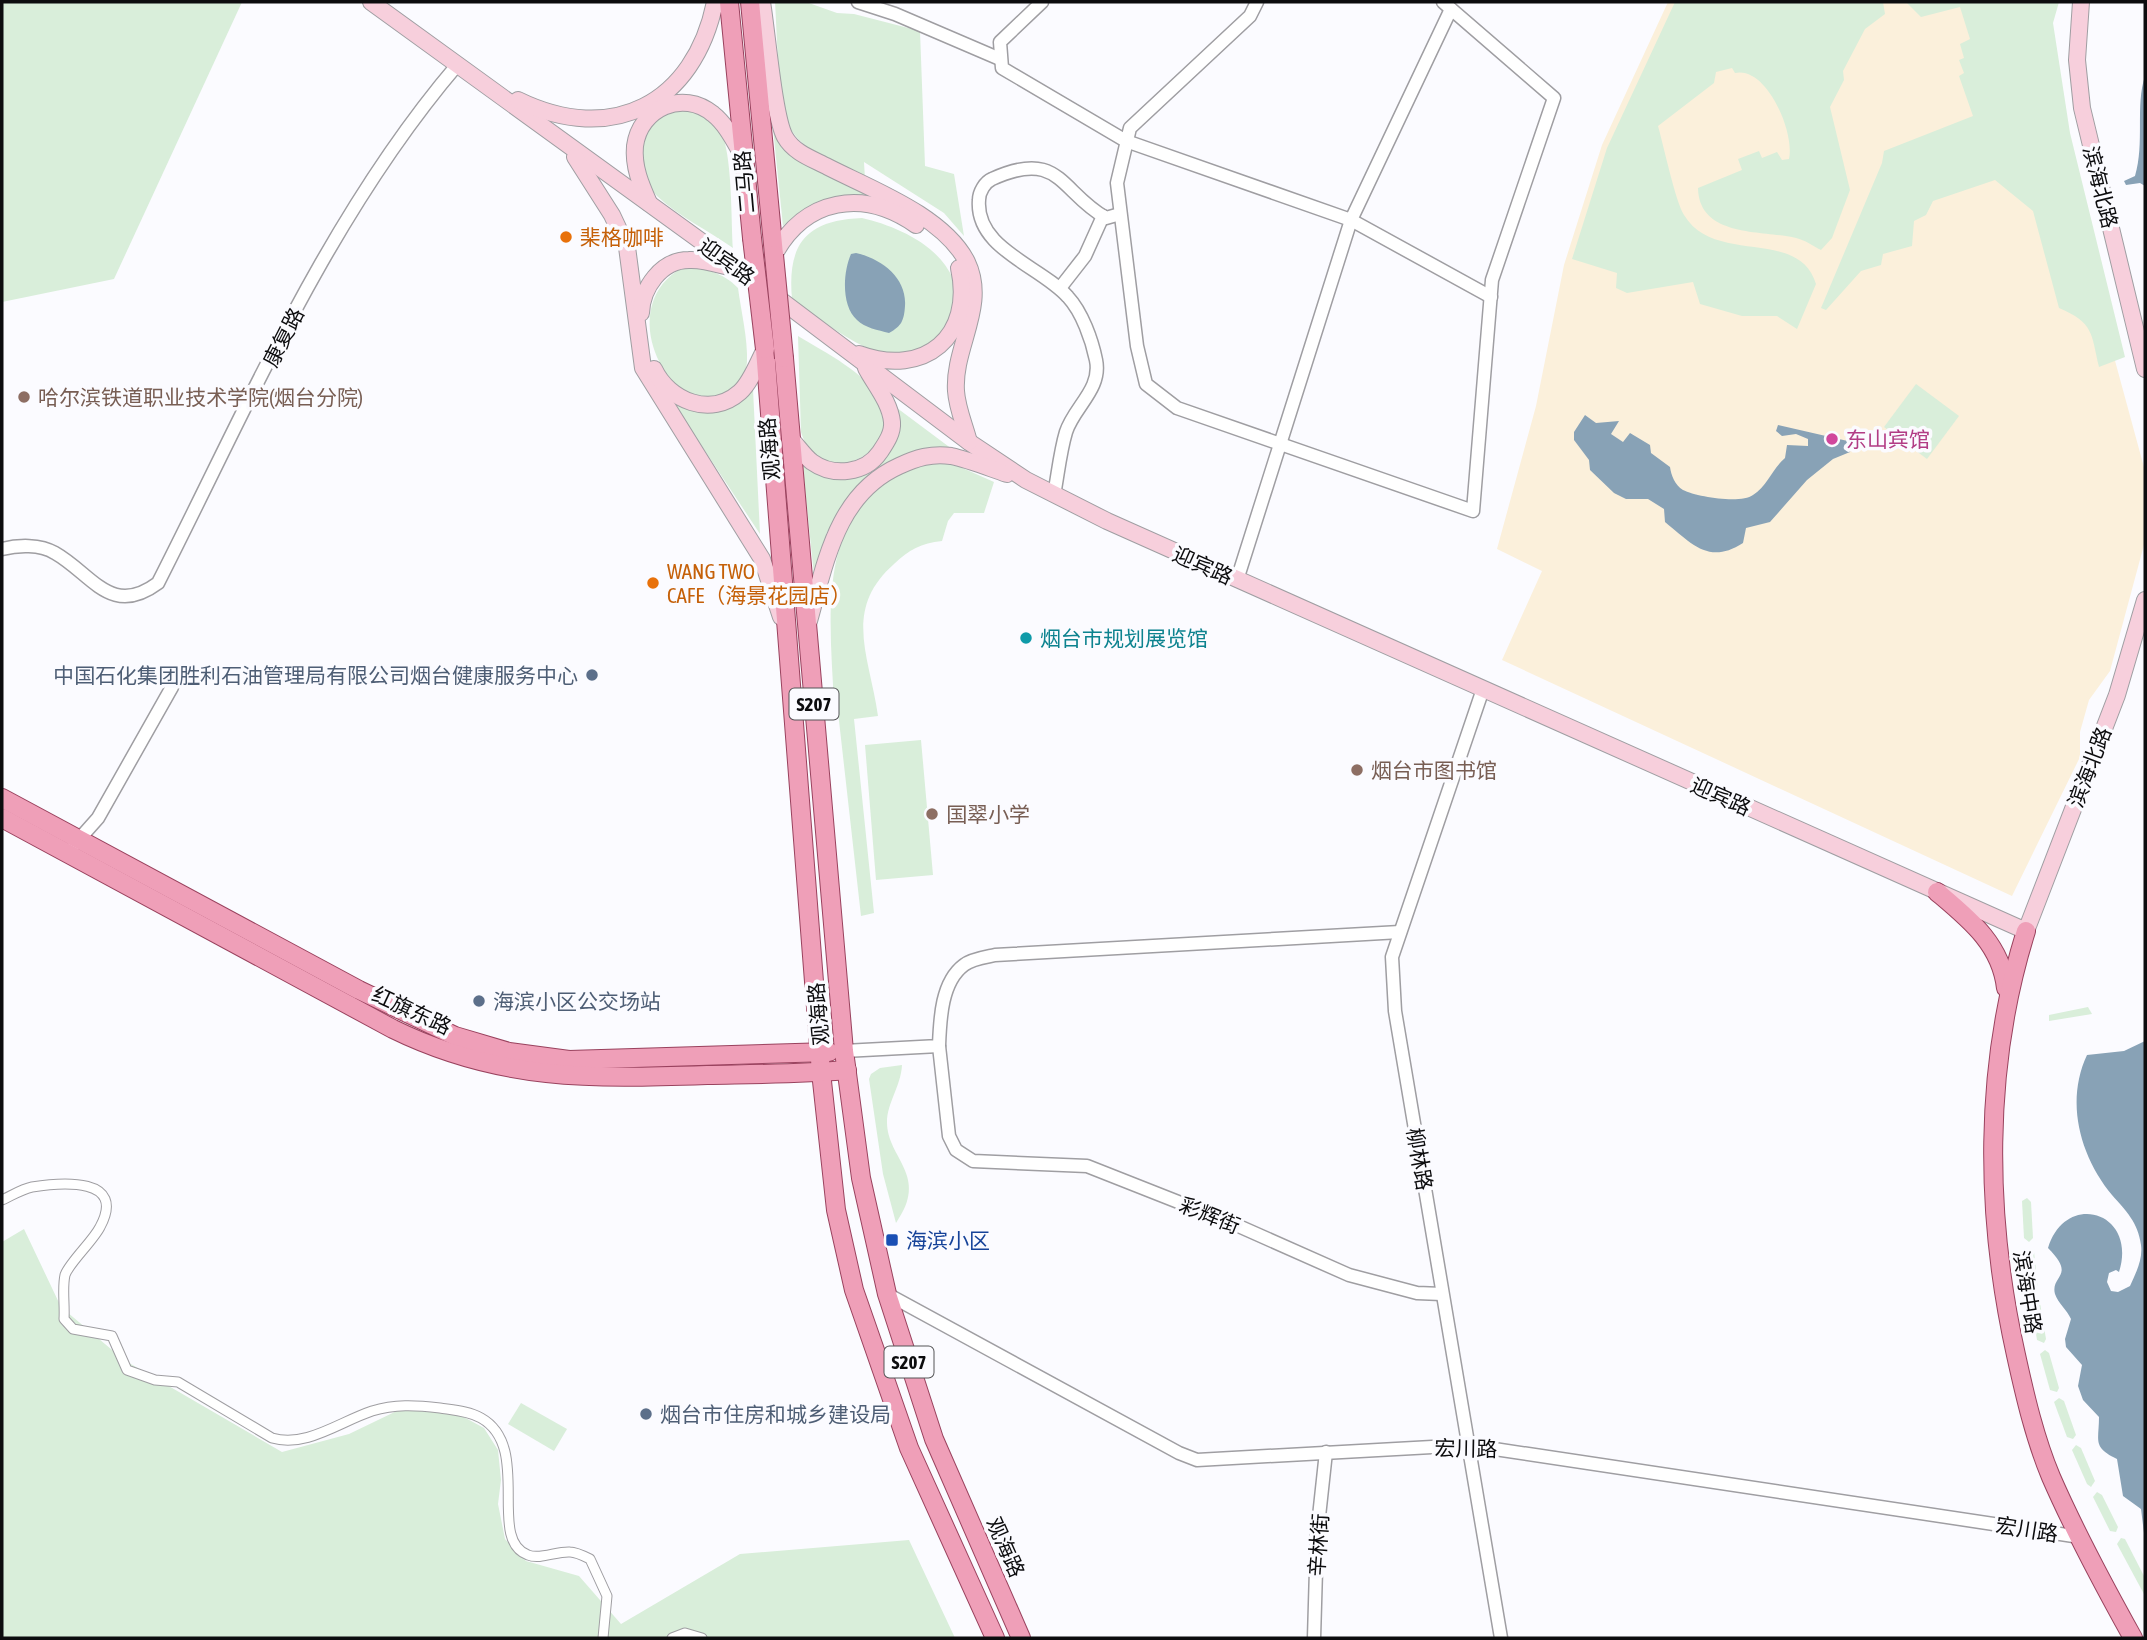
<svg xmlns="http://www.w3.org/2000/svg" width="2147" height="1640" font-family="'Asap Condensed','Noto Sans SC',sans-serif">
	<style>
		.commercial { fill: #fbf0db }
		.green { fill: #d9eeda }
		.water { fill: #88a2b6 }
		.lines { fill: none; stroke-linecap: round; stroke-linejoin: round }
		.pedestrian-casing { stroke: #9f9ea2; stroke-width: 11 }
		.minor-casing { stroke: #9f9ea2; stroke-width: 15 }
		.secondary-casing { stroke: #9f9ea2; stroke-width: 18 }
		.primary-casing { stroke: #99425e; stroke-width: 20 }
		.pedestrian { stroke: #fff; stroke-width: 9 }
		.minor { stroke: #fff; stroke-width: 12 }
		.secondary { stroke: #f7cfdc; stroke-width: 16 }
		.primary { stroke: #ef9fb8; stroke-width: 18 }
		.primary-bridge-casing { stroke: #99425e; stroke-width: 20; stroke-linecap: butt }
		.primary-bridge { stroke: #ef9fb8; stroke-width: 18 }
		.food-dot { fill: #e8710a; stroke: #fbfbff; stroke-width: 2.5 }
		.education-dot { fill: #8d6e63; stroke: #fbfbff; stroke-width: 2.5 }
		.hotel-dot { fill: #d1479c; stroke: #fbfbff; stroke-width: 2.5 }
		.culture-dot { fill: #0f9aa8; stroke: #fbfbff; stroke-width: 2.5 }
		.service-dot { fill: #5c6f8a; stroke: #fbfbff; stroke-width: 2.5 }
		.transit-dot { fill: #1a4fb4; stroke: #fbfbff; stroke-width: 2.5 }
		.labels { text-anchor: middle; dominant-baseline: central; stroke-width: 7; stroke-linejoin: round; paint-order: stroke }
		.shield { fill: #fbfbff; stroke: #545456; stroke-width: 2 }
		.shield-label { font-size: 19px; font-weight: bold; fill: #0c0c0e }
		.street-label { font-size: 21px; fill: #0c0c0e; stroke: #fbfbff }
		.food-label { font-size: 21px; fill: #c56008; stroke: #fbfbff; text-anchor: start }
		.education-label { font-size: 21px; fill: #785e54; stroke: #fbfbff; text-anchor: start }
		.hotel-label { font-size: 21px; fill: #b23c85; stroke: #fbfbff; text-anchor: start }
		.culture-label { font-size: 21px; fill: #0d838f; stroke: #fbfbff; text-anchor: start }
		.service-label { font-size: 21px; fill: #4e5e75; stroke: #fbfbff; text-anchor: start }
		.transit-label { font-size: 21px; fill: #164399; stroke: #fbfbff; text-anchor: start }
	</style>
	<rect width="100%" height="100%" fill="#fbfbff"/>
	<!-- commercial -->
	<path class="commercial" d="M1668 2H2004L2056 112 2114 357 2145 471V541L2110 671 2089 700 2080 732V757L2012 896 1502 660 1542 571 1497 549 1536 406 1564 265 1602 145Z"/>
	<!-- green -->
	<g class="green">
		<path d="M2 2H242L114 279 2 302Z"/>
		<path d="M775 2H806L837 13 854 14 920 31 925 166 954 174 964 236 944 213 864 162 865 179C842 166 807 154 792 131 778 110 777 30 775 2Z"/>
		<path d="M1675 2H1883L1885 14 1865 29 1843 71 1844 80 1830 107 1850 190 1832 238 1821 250C1813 246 1805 240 1796 238 1763 230 1699 238 1698 188L1742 170 1738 159 1759 151 1762 158 1777 152 1782 160 1789 159C1795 133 1767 66 1735 73L1732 68 1716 72 1714 83 1658 126C1664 147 1675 200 1684 215 1715 266 1799 227 1816 284L1797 329 1777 316H1742L1700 304 1693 282 1627 293 1616 288 1617 273 1572 259 1607 148Z"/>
		<path d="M1906 2H2059L2053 23 2070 133 2125 357 2099 367C2091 333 2094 323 2059 308L2033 211 1995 180 1933 201 1926 215 1914 221 1912 246 1883 254 1881 265 1861 271 1826 310 1821 308 1882 163 1884 151 1973 116 1959 76 1964 73 1959 60 1964 58 1960 44 1970 39 1960 7 1921 17Z"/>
		<path d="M688 108C699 112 712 119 719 129 733 148 731 222 733 248 709 231 678 216 657 196 635 173 636 133 662 115 668 111 680 110 688 108Z"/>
		<path d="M773 128 780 140 893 205C843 195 823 189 783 226Z"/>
		<path d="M862 218C896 226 938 244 953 279 973 324 921 364 879 352 848 343 819 317 792 299 787 244 806 220 862 218Z"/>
		<path d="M682 268C704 268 723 272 738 288 741 311 748 339 747 362 746 373 739 382 731 389 679 433 607 310 682 268Z"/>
		<path d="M798 336C826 353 867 373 882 403 906 450 820 496 801 432Z"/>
		<path d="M1916 384 1959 416 1927 459 1884 427Z"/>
		<path d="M753 389 760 534 670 398C698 415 732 420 753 389Z"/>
		<path d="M893 405 960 455 944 453 854 492 827 532 814 575 802 460 813 468 877 464Z"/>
		<path d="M935 462 958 466 994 482 984 513H954L948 521 942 541C921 543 909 550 894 564 842 610 870 657 878 716L854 719 874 913 861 916 837 703H834C829 605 814 490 935 462Z"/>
		<path d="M921 740 933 875 876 880 865 745Z"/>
		<path d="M2088 1007 2092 1014 2049 1021V1015Z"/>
		<path d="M902 1065C901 1086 887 1103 887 1122 887 1159 930 1175 896 1223L883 1174 869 1079 871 1074 880 1068Z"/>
		<path d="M2027 1198 2031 1202 2033 1238 2029 1242 2024 1238 2022 1201Z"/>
		<path d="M24 1229 61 1307 124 1360 282 1452 349 1434 405 1407 460 1415 484 1428 498 1450 501 1480 498 1504 505 1539 526 1561 579 1576 621 1624 740 1554 909 1540 955 1638H2V1242Z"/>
		<path d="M2030 1248 2034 1252 2038 1288 2035 1292 2029 1288 2024 1251Z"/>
		<path d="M2036 1299 2040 1303 2046 1339 2044 1343 2037 1340 2031 1303Z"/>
		<path d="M2045 1350 2049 1353 2059 1388 2057 1392 2050 1390 2040 1354Z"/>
		<path d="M2059 1398 2064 1401 2076 1435 2073 1439 2067 1437 2054 1402Z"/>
		<path d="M521 1403 567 1429 554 1451 508 1424Z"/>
		<path d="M2076 1445 2081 1448 2095 1481 2091 1487 2087 1484 2072 1450Z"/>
		<path d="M2097 1492 2102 1495 2118 1527 2116 1532 2110 1531 2093 1497Z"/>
		<path d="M2121 1538 2125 1539 2145 1578V1596L2117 1544Z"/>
	</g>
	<!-- water -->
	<g class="water">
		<path d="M2145 76V186L2140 183 2126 185 2124 181 2135 176C2145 143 2135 106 2145 76Z"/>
		<path d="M856 253C882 259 907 278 905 306 904 320 902 326 889 333 878 330 865 328 857 320 841 306 843 272 851 254Z"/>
		<path d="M1585 415 1596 423 1619 421 1611 434 1623 442 1630 433 1650 445 1651 453 1670 467C1671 475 1675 485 1683 490 1697 497 1741 504 1753 495 1768 485 1772 469 1785 458L1787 445 1808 446V439L1796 434 1782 436 1776 431 1778 425 1852 442 1850 452 1833 459 1807 480 1770 522 1746 528 1743 543C1709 565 1692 544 1665 522L1664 509 1648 499H1626L1614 493 1590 470 1589 460 1574 440V432Z"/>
		<path d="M2145 1041V1541L2141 1509 2123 1496 2117 1459C2092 1447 2099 1441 2099 1417L2083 1400 2078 1386 2082 1365 2066 1347 2065 1339 2071 1319C2067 1310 2058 1303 2055 1294 2050 1275 2077 1277 2048 1248 2066 1190 2138 1212 2119 1272L2116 1270 2109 1273 2107 1282 2111 1291 2118 1292 2130 1286C2136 1273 2143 1259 2141 1245 2138 1222 2126 1211 2112 1195 2080 1156 2065 1102 2087 1055L2124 1051Z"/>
	</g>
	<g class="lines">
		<defs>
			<g id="pedestrian">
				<path d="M2 1200C11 1196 22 1189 32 1187 62 1182 127 1177 100 1227 93 1241 69 1263 65 1275 62 1288 65 1305 64 1319L73 1329 112 1336 127 1370 155 1380 178 1382 272 1438C306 1448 339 1422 372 1411 395 1404 415 1405 440 1408 453 1410 469 1411 481 1418 533 1447 486 1540 528 1555 540 1560 557 1551 570 1552 576 1552 584 1556 590 1559L607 1596 603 1638"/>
				<path d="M672 1638 685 1633 702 1638"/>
			</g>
			<g id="minor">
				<path d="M858 2 895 14 1000 59"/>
				<path d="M1042 2 1000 42 1002 68 1126 141 1351 220 1491 297"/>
				<path d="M1257 2 1250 16 1130 128 1117 183 1137 346 1146 384 1177 408 1473 511 1492 280 1554 98 1443 2"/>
				<path d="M1060 288 1085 256 1103 216"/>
				<path d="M1054 495C1058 474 1060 452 1066 432 1074 407 1102 389 1096 360 1092 340 1082 312 1068 297 1041 266 975 249 979 200 979 192 985 182 992 179 1060 148 1060 192 1106 218L1120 214"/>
				<path d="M2 549C18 545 40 544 55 553 92 574 111 618 158 583 248 406 328 216 458 64"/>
				<path d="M1237 580 1351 220 1451 9"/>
				<path d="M1483 689 1392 957 1395 1011 1501 1638"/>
				<path d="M74 845 98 818 172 687"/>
				<path d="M939 1046 949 1136 956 1150 973 1161 1087 1166 1234 1224 1349 1275 1417 1293 1442 1294"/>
				<path d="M844 1051 939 1046C940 1020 941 982 964 965 971 959 986 957 995 955L1400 932"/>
				<path d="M887 1294 1179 1453 1197 1460 1468 1445 2080 1537"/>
				<path d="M1314 1638 1317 1535 1326 1452"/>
			</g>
			<g id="secondary">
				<path d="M371 2 738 268 969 442 1026 480 1107 521 2026 931 2117 695 2145 600"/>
				<path d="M762 2C767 31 774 118 785 137 794 153 813 159 828 167 871 189 944 216 967 262 988 306 953 347 956 391 957 408 965 426 969 442"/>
				<path d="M2081 2 2077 60 2082 108 2145 369"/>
				<path d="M518 100C612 146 694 104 715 2"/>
				<path d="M575 157 612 215 627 247 643 368 762 559 781 617"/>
				<path d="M649 203C641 185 633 167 635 146 640 108 683 89 713 114 727 125 735 143 744 158"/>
				<path d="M774 255C805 198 863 188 916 225"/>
				<path d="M641 313C642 288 661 260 689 260 703 259 720 265 733 268"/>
				<path d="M859 354C925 378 974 336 959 268"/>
				<path d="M654 369C669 401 711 418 740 392 751 382 758 362 765 349"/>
				<path d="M790 438C797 445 804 456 812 462 833 477 865 474 880 452 886 443 893 433 892 422 890 402 875 385 866 368"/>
				<path d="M809 621C826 561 837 494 899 466 916 458 932 453 951 456 970 460 989 468 1007 474"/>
			</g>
			<g id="primary">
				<path d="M729 2 752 238"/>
				<path d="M750 2 774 255"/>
				<path d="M765 349 821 1072 836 1210 854 1290 909 1448 995 1638"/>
				<path d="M784 358 844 1051 861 1178 887 1294 934 1439 1021 1638"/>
				<path d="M2 798 359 990 455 1036 509 1052 569 1060 829 1052"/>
				<path d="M2 818 393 1029C499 1081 592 1079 707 1075 754 1074 800 1074 847 1070"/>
				<path d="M1937 892C1969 919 2001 944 2006 988"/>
				<path d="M2026 931C1983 1068 1985 1216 2016 1355 2025 1396 2035 1439 2051 1477 2075 1532 2104 1586 2133 1638"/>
			</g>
		</defs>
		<!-- pedestrian casing -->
		<use href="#pedestrian" class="pedestrian-casing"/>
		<!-- minor casing -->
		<use href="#minor" class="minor-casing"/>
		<!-- secondary casing -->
		<use href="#secondary" class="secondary-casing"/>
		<!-- primary casing -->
		<use href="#primary" class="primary-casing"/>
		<!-- pedestrian -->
		<use href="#pedestrian" class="pedestrian"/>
		<!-- minor -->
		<use href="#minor" class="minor"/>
		<!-- secondary -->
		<use href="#secondary" class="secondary"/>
		<!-- primary -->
		<use href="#primary" class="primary"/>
		<defs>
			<g id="primary-bridge">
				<path d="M752 238 765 349"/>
				<path d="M774 255 784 358"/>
			</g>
		</defs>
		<!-- primary-bridge casing -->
		<use href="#primary-bridge" class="primary-bridge-casing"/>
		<!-- primary-bridge -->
		<use href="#primary-bridge" class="primary-bridge"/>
	</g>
	<!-- markers -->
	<g class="food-dot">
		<circle cx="566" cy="237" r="7"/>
		<circle cx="653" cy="583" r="7"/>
	</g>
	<g class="education-dot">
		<circle cx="24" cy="397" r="7"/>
		<circle cx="1357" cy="770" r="7"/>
		<circle cx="932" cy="814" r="7"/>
	</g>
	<circle class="hotel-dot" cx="1832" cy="439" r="7"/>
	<circle class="culture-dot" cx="1026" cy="638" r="7"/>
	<g class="service-dot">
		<circle cx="592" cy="675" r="7"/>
		<circle cx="479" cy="1001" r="7"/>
		<circle cx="646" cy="1414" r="7"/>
	</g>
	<rect class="transit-dot" x="885" y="1233" width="14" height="14" rx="3.5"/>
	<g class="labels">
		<!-- shield labels -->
		<g class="shield">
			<rect x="789.5" y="688.5" width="49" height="31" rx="5"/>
			<rect x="884.5" y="1346.5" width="49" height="31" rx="5"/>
		</g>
		<g class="shield-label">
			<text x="814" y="704">S207</text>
			<text x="909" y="1362">S207</text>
		</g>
		<!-- street labels -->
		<g class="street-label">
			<text transform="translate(744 182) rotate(-95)">二马路</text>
			<text transform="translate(2101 187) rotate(76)">滨海北路</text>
			<text transform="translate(727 261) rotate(36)">迎宾路</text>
			<text transform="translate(283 337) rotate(-63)">康复路</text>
			<text transform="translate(769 449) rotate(-95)">观海路</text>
			<text transform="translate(1203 565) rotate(24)">迎宾路</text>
			<text transform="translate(2089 767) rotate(-69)">滨海北路</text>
			<text transform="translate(1721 796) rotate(24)">迎宾路</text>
			<text transform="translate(412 1010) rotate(25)">红旗东路</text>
			<text transform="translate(818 1014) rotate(-95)">观海路</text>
			<text transform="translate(1420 1159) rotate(80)">柳林路</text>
			<text transform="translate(1210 1215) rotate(22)">彩辉街</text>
			<text transform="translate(2028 1292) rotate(81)">滨海中路</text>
			<text transform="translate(1466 1448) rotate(1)">宏川路</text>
			<text transform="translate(2027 1529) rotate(9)">宏川路</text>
			<text transform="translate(1318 1545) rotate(-86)">辛林街</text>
			<text transform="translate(1006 1547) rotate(66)">观海路</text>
		</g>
		<!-- food labels -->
		<g class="food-label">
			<text x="580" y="237">棐格咖啡</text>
			<text x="667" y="571">WANG TWO<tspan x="667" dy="24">CAFE（海景花园店）</tspan></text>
		</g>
		<!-- education labels -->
		<g class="education-label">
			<text x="38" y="397">哈尔滨铁道职业技术学院(烟台分院)</text>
			<text x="1371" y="770">烟台市图书馆</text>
			<text x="946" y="814">国翠小学</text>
		</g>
		<!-- hotel labels -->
		<g class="hotel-label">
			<text x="1846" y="439">东山宾馆</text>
		</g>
		<!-- culture labels -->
		<g class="culture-label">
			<text x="1040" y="638">烟台市规划展览馆</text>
		</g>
		<!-- service labels -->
		<g class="service-label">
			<text x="578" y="675" text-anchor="end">中国石化集团胜利石油管理局有限公司烟台健康服务中心</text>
			<text x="493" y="1001">海滨小区公交场站</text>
			<text x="660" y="1414">烟台市住房和城乡建设局</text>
		</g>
		<!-- transit labels -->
		<g class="transit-label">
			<text x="906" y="1240">海滨小区</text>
		</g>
	</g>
	<!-- border -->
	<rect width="2147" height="1640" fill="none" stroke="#0c0c0e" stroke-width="7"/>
</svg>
